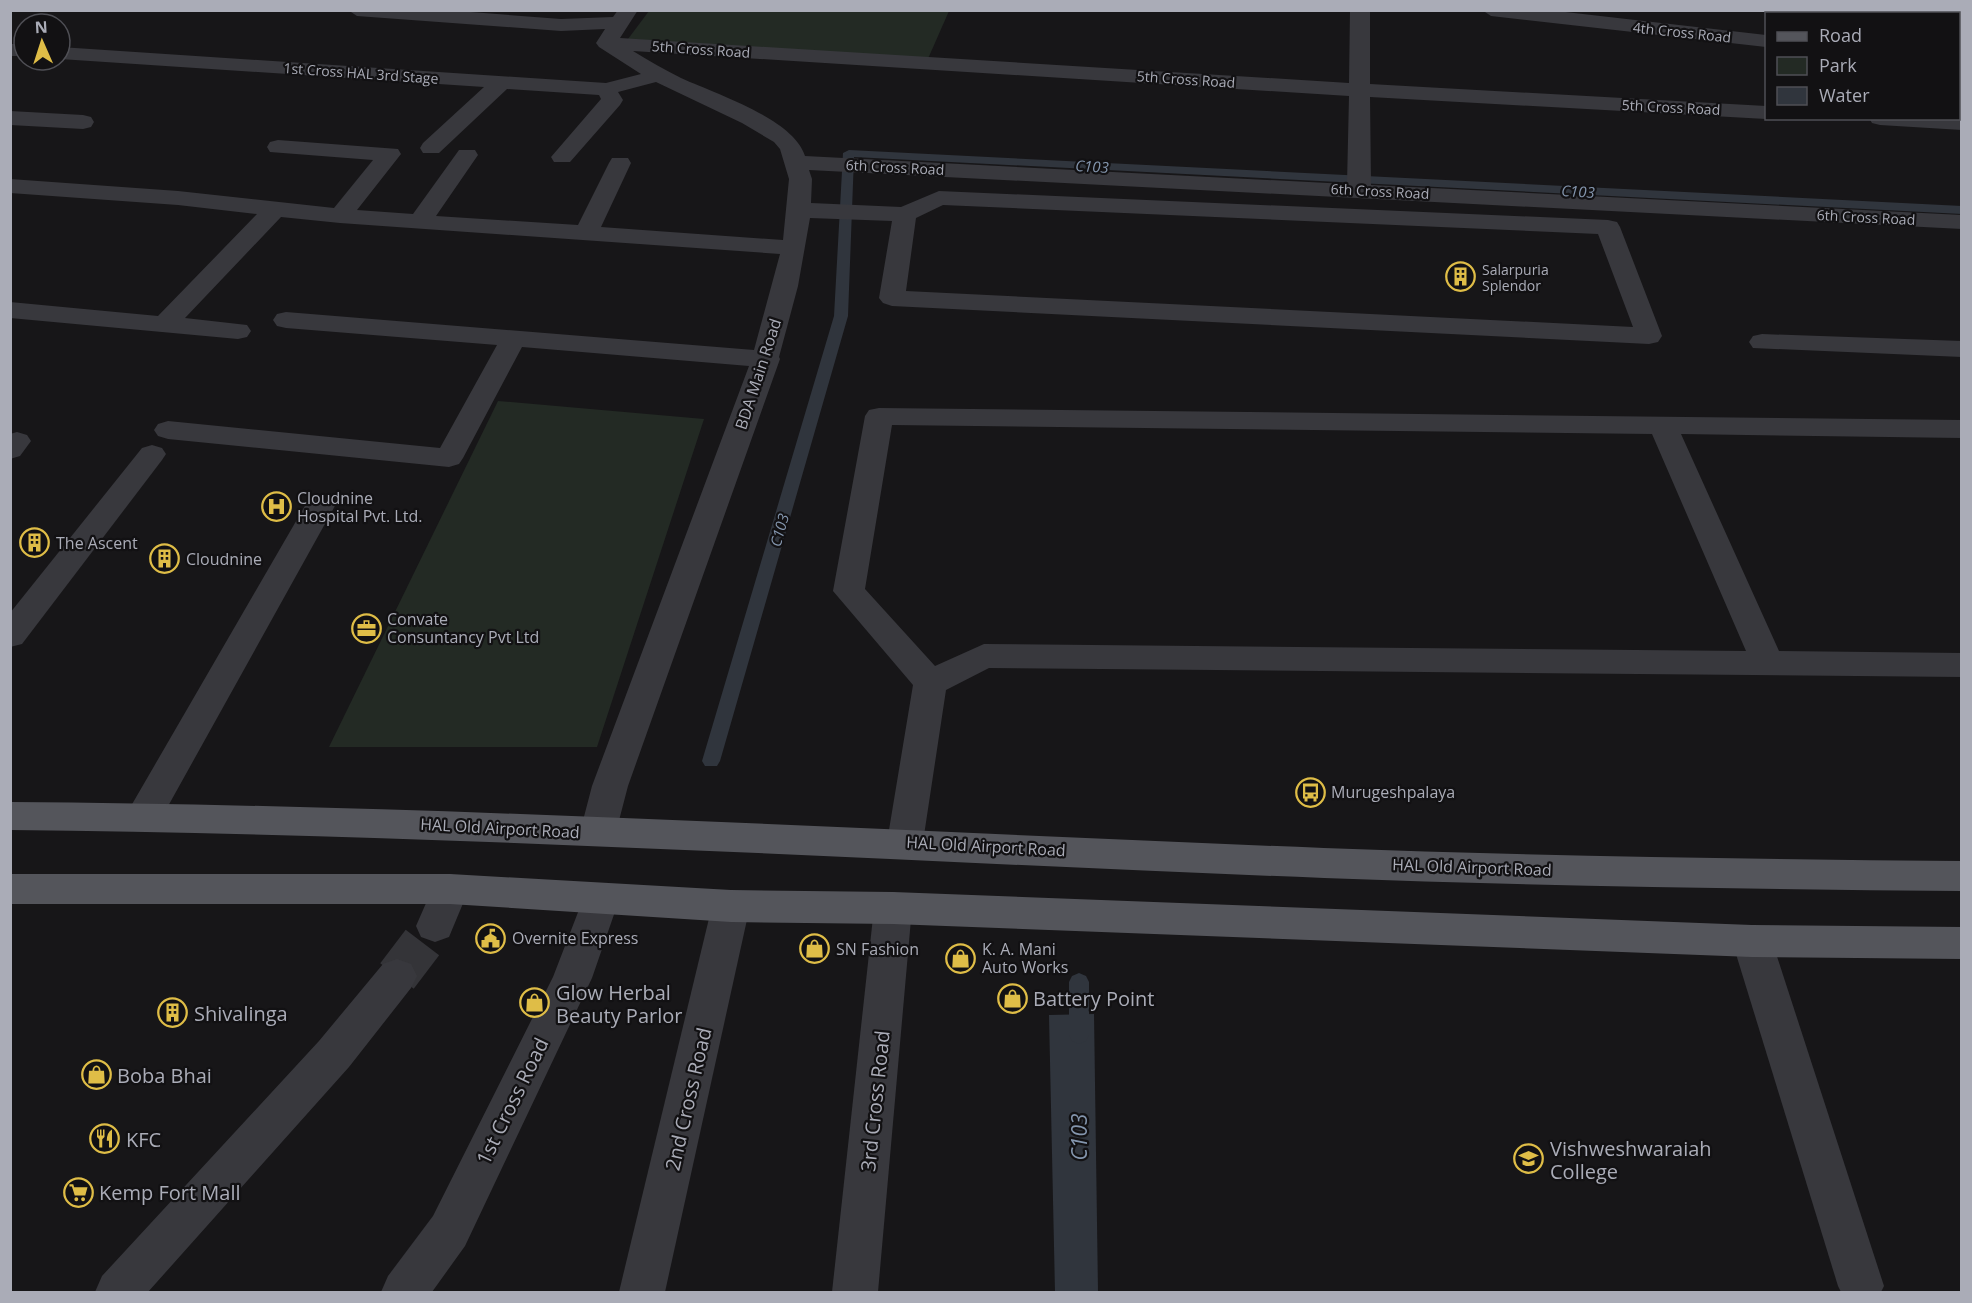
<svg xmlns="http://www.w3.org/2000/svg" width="1972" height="1303" font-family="'Open Sans',sans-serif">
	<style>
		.green { fill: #232a24 }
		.water { fill: #30353d }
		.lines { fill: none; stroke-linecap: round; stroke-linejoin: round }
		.stream { fill: #30353d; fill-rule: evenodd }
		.minor-tunnel { stroke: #343438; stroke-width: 42; stroke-dasharray: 42 21; stroke-linecap: butt }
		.minor { fill: #38383d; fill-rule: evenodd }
		.major { fill: #54555b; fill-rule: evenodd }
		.labels { text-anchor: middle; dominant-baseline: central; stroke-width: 4.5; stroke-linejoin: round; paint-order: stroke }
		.far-street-label { font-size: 14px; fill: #aaacb7; stroke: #121113 }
		.far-poi-label { font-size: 14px; fill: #aaacb7; stroke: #121113; text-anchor: start }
		.far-water-label { font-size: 15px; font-style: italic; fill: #8496ae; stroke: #121113 }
		.street-label { font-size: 16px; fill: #aaacb7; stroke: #121113 }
		.poi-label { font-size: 16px; fill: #aaacb7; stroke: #121113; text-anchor: start }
		.near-poi-label { font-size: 20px; fill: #aaacb7; stroke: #121113; text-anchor: start }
		.near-street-label { font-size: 20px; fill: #aaacb7; stroke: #121113 }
		.near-water-label { font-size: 21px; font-style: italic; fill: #8496ae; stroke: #121113 }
	</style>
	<rect width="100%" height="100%" fill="#171618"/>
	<!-- green -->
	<g class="green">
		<path d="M649 11H949L927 61 628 39Z"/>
		<path d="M498 401 704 419 597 747H329Z"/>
	</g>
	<!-- water -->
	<path class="water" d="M1094 1014 1098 1292H1055L1049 1015Z"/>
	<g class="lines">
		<!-- stream -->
		<g class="stream">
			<path d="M849 150 1962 206V214L854 157 848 316 720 761 717 766H705L702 761 834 316 843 153Z"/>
			<path d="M1079 973 1086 976 1089 982V1035L1086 1041 1079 1044 1072 1041 1069 1035V982L1072 976Z"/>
		</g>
		<!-- minor-tunnel -->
		<path class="minor-tunnel" d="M397 976 435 926"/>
		<!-- minor -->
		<g class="minor">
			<path d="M348 10H445L561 19 613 17 618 10H638L620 38 1349 83 1350 10H1370V84L1766 106V119L1370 97 1371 185 1962 215V229L809 170 812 179 811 203 901 207 939 191 1608 220 1617 222 1620 227 1662 336 1658 342 1649 344 892 306 883 303 879 298 892 221 810 218 798 286 779 357 780 359 628 786 616 832 611 842 598 846 585 842 580 832 592 786 749 366 522 347 463 458 459 464 449 467 168 439 158 436 154 430 158 424 168 421 440 448 497 345 286 328 277 326 273 320 277 314 286 312 754 350 780 254 340 223 281 217 185 318 247 325 251 331 247 337 238 339 10 318V302L158 316 257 214 178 205 10 193V179L178 191 334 208 373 160 270 152 267 147 270 142 278 140 398 149 401 154 357 210 413 214 459 150H475L478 155 436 216 578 225 609 163 612 158H628L631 163 601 227 783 240 789 179 780 149 774 142 742 123 656 82 618 92 623 100 620 105 570 162H554L551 157 601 99 599 95 507 89 439 153H423L420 148 423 143 484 87 60 59V47L606 83 641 74 599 47 596 43 605 29 561 31 357 16ZM633 51 1349 96 1347 184 805 156C794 119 716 94 681 78 665 70 649 61 633 51ZM943 205 1598 234 1633 327 906 291 916 218Z"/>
			<path d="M1482 10H1548L1766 35V47L1491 16Z"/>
			<rect x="10" y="44" width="14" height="12"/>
			<rect x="1958" y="57" width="4" height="12"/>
			<path d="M10 111 83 115 91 117 94 122 91 127 83 129 10 125Z"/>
			<path d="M1958 116H1962V130L1880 125 1872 123 1869 118H1958Z"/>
			<path d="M1762 334 1962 341V357L1753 348 1749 342 1753 336Z"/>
			<path d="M879 408 1962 420V438L1681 434 1779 651 1962 653V677L989 668 946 690 923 842 918 852 905 857 892 852 887 842 913 685 833 591 865 416 869 410ZM892 425 1652 434 1746 651 984 644 935 666 865 589Z"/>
			<path d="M17 432 27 435 31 441 20 456 10 459V434Z"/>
			<path d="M152 445 162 448 166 454 162 460 22 644 10 647V613L142 448Z"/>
			<path d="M321 494 332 497 336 504 157 826 144 830 131 826 126 816 131 806 306 504 310 497Z"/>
			<path d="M450 874 463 878 469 889 449 937 435 942 421 937 416 926 437 878Z"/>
			<path d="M600 884 613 889 619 900 592 978 465 1246 432 1292H381L388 1276 433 1216 553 977 587 889Z"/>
			<path d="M731 890 745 895 750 906 665 1292H619L712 906 717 895Z"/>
			<path d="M893 892 907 897 912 908 878 1292H832L874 908 879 897Z"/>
			<path d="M1752 925 1766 929 1772 941 1884 1286 1881 1292H1841L1838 1286 1732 941 1738 929Z"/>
			<path d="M397 959 411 964 417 976 411 988 349 1067 148 1292H95L102 1276 319 1041 383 964Z"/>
		</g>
		<!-- major -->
		<g class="major">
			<path d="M10 802C449 805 886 831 1324 848 1536 856 1749 859 1962 861V891C1749 889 1536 886 1324 878 886 861 449 834 10 830Z"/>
			<path d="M10 874H450L731 890 893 892 1752 925 1962 927V959L1752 957 893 924 731 922 450 904H10Z"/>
		</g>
	</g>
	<!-- icons -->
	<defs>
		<symbol id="building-ring" viewBox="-11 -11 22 22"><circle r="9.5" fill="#121113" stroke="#dfbd47" stroke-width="1.5"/><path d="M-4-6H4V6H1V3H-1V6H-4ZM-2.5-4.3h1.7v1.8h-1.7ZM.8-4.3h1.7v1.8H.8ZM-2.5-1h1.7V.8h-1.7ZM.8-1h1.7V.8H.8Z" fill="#dfbd47"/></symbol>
		<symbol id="hospital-ring" viewBox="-11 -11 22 22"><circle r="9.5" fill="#121113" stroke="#dfbd47" stroke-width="1.5"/><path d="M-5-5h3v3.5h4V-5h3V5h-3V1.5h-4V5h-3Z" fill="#dfbd47"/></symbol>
		<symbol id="office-ring" viewBox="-11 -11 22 22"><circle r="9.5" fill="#121113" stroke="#dfbd47" stroke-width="1.5"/><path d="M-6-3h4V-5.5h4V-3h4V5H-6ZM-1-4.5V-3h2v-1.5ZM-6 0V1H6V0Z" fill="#dfbd47"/></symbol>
		<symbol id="bus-ring" viewBox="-11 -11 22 22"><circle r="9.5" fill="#121113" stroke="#dfbd47" stroke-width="1.5"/><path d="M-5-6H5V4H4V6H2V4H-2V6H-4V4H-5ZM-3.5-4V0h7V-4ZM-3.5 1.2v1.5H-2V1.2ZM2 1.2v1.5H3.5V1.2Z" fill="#dfbd47"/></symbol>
		<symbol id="civic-ring" viewBox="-11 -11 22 22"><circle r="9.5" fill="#121113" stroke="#dfbd47" stroke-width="1.5"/><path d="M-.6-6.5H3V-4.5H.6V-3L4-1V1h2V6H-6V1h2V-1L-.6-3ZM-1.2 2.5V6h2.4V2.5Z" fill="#dfbd47"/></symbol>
		<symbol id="shop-ring" viewBox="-11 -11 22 22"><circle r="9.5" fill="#121113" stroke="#dfbd47" stroke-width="1.5"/><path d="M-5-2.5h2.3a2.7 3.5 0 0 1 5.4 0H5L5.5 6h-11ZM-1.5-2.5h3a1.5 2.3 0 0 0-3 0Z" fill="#dfbd47"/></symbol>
		<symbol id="restaurant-ring" viewBox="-11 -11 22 22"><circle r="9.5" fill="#121113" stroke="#dfbd47" stroke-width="1.5"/><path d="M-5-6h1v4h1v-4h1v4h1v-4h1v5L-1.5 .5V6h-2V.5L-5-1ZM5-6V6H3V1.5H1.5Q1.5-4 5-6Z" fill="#dfbd47"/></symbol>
		<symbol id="university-ring" viewBox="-11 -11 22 22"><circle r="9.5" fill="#121113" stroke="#dfbd47" stroke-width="1.5"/><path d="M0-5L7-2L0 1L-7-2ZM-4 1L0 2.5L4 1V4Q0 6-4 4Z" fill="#dfbd47"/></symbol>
		<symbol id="supermarket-ring" viewBox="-11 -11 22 22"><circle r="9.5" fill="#121113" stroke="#dfbd47" stroke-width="1.5"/><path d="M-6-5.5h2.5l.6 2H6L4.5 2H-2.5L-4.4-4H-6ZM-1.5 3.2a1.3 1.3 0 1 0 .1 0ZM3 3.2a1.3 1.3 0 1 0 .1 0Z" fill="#dfbd47"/></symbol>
	</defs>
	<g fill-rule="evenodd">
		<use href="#building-ring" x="1444" y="260" width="33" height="33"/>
		<use href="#hospital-ring" x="260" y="490" width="33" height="33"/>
		<use href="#building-ring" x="18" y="526" width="33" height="33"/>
		<use href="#building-ring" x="148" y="542" width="33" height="33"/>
		<use href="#office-ring" x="350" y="612" width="33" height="33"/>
		<use href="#bus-ring" x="1294" y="776" width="33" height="33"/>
		<use href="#civic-ring" x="474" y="922" width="33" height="33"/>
		<use href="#shop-ring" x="798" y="932" width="33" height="33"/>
		<use href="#shop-ring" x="944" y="942" width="33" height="33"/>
		<use href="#shop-ring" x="996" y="982" width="33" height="33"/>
		<use href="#shop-ring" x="518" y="986" width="33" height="33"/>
		<use href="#building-ring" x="156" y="996" width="33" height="33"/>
		<use href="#shop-ring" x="80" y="1058" width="33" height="33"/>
		<use href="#restaurant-ring" x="88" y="1122" width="33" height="33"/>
		<use href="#university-ring" x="1512" y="1142" width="33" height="33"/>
		<use href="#supermarket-ring" x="62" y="1176" width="33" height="33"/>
	</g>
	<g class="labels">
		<!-- far-street labels -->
		<g class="far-street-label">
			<text transform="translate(1682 32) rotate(6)">4th Cross Road</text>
			<text transform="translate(701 49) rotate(4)">5th Cross Road</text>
			<text transform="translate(361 73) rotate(4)">1st Cross HAL 3rd Stage</text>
			<text transform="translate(1186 79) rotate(4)">5th Cross Road</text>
			<text transform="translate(1671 107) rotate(3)">5th Cross Road</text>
			<text transform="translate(895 167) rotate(3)">6th Cross Road</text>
			<text transform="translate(1380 191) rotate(3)">6th Cross Road</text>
			<text transform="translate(1866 217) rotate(3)">6th Cross Road</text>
		</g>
		<!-- far-poi labels -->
		<g class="far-poi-label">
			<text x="1482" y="269">Salarpuria<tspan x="1482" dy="16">Splendor</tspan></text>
		</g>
		<!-- far-water labels -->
		<g class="far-water-label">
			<text transform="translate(1092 166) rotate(3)">C103</text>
			<text transform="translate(1578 191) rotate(3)">C103</text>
			<text transform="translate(779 530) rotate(-74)">C103</text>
		</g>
		<!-- street labels -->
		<g class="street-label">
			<text transform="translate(758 374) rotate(-72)">BDA Main Road</text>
			<text transform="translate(500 828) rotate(3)">HAL Old Airport Road</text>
			<text transform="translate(986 846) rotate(3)">HAL Old Airport Road</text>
			<text transform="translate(1472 867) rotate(2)">HAL Old Airport Road</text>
		</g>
		<!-- poi labels -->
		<g class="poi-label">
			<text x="297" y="498">Cloudnine<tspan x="297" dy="18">Hospital Pvt. Ltd.</tspan></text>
			<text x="56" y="543">The Ascent</text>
			<text x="186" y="559">Cloudnine</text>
			<text x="387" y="619">Convate<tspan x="387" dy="18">Consuntancy Pvt Ltd</tspan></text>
			<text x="1331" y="792">Murugeshpalaya</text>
			<text x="512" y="938">Overnite Express</text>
			<text x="836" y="949">SN Fashion</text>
			<text x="982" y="949">K. A. Mani<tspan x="982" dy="18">Auto Works</tspan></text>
		</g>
		<!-- near-poi labels -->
		<g class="near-poi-label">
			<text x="556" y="992">Glow Herbal<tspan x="556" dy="23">Beauty Parlor</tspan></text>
			<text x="1033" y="998">Battery Point</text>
			<text x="194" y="1013">Shivalinga</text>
			<text x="117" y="1075">Boba Bhai</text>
			<text x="126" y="1139">KFC</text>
			<text x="1550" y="1148">Vishweshwaraiah<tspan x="1550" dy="23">College</tspan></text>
			<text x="99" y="1192">Kemp Fort Mall</text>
		</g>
		<!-- near-street labels -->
		<g class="near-street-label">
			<text transform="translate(688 1099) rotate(-77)">2nd Cross Road</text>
			<text transform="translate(512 1101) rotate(-64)">1st Cross Road</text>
			<text transform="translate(875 1101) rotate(-84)">3rd Cross Road</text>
		</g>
		<!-- near-water labels -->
		<g class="near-water-label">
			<text transform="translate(1079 1137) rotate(-90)">C103</text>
		</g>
	</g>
	<!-- border -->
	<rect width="1972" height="1303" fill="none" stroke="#aaacb7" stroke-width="24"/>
	<!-- legend -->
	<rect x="1765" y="12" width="195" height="108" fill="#121113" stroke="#4f4f55" stroke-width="1.5"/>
	<rect x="1777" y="32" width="30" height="9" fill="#54555b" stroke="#4f4f55" stroke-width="1.5"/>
	<text x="1819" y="42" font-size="18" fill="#aaacb7">Road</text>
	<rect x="1777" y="57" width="30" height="18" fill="#232a24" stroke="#4f4f55" stroke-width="1.5"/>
	<text x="1819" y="72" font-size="18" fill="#aaacb7">Park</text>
	<rect x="1777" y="87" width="30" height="18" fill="#30353d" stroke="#4f4f55" stroke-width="1.5"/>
	<text x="1819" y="102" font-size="18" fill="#aaacb7">Water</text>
	<!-- north arrow -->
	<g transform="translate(42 42) rotate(357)"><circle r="28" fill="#121113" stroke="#4f4f55" stroke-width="1.5"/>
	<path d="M0-4.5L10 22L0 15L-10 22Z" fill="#dfbd47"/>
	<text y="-9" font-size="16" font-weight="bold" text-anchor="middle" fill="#aaacb7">N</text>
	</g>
</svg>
